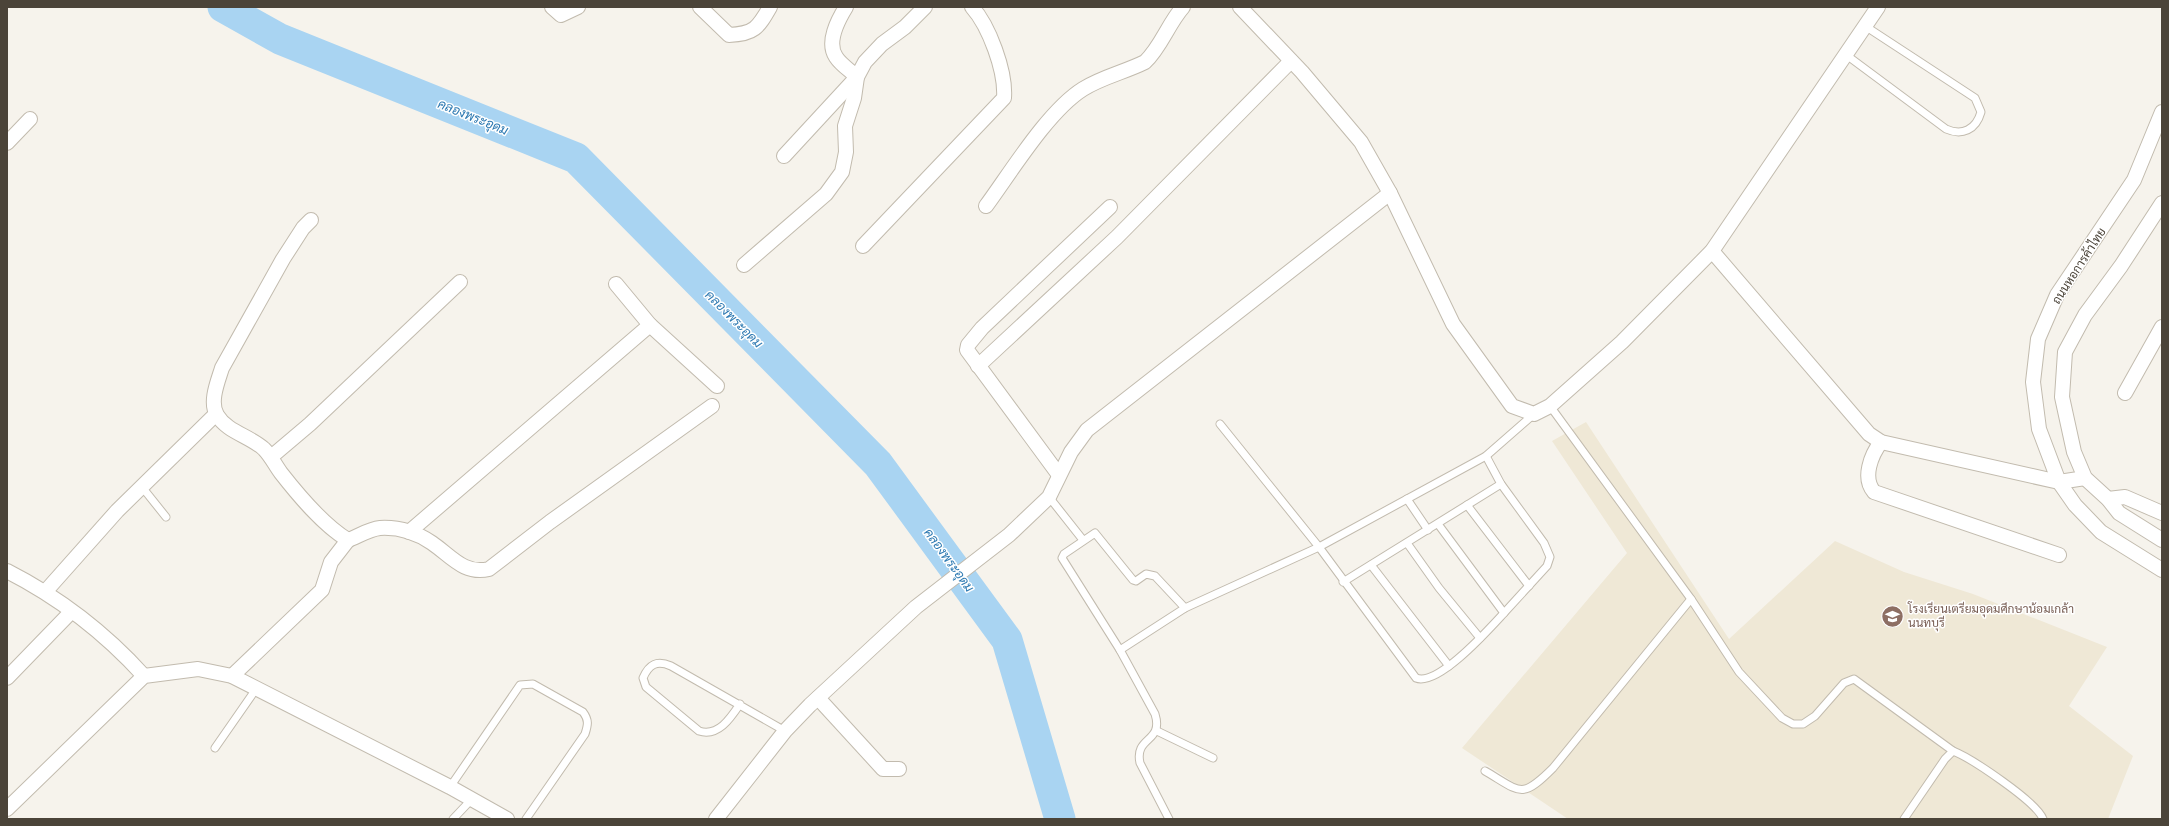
<svg xmlns="http://www.w3.org/2000/svg" width="2169" height="826" font-family="'DejaVu Sans',Sarabun,sans-serif">
	<style>
		.education { fill: #efe8d6 }
		.lines { fill: none; stroke-linecap: round; stroke-linejoin: round }
		.river { stroke: #a9d4f2; stroke-width: 31 }
		.lane-casing { stroke: #c2bbae; stroke-width: 9 }
		.street-casing { stroke: #c2bbae; stroke-width: 16 }
		.lane { stroke: #fff; stroke-width: 7 }
		.street { stroke: #fff; stroke-width: 14 }
		.labels { text-anchor: middle; dominant-baseline: central; stroke-width: 3; stroke-linejoin: round; paint-order: stroke }
		.street-label { font-size: 12px; fill: #4b4439; stroke: #fff }
		.education-label { font-size: 12px; fill: #785e54; stroke: #fff; text-anchor: start }
		.water-label { font-size: 13px; font-style: italic; fill: #2e7ab2; stroke: #fff }
	</style>
	<rect width="100%" height="100%" fill="#f6f3ec"/>
	<!-- education -->
	<path class="education" d="M1586 422 1729 639 1835 541 1904 572 1973 594 2107 647 2069 706 2133 756 2108 819H1568L1462 748 1627 553 1552 441Z"/>
	<g class="lines">
		<!-- river -->
		<path class="river" d="M223 7 280 39 576 158 878 464 1007 640 1060 819"/>
		<defs>
			<g id="lane">
				<path d="M1845 54 1946 129C1962 136 1976 130 1981 112L1975 98 1865 26"/>
				<path d="M1550 406 1691 599 1739 672 1782 718 1793 724H1803L1815 716 1844 683 1854 679 1953 751 1945 759 1904 819"/>
				<path d="M1220 424 1319 547 1416 678C1438 687 1490 628 1504 613L1438 524"/>
				<path d="M1486 456 1501 484 1544 543 1550 557 1547 566 1504 613"/>
				<path d="M142 487 166 517"/>
				<path d="M1049 497 1083 540"/>
				<path d="M1407 499 1428 530"/>
				<path d="M1467 505 1529 586"/>
				<path d="M1407 543 1439 588 1480 638"/>
				<path d="M1371 565 1449 666"/>
				<path d="M1343 582 1501 484"/>
				<path d="M1120 650 1185 608 1319 547 1486 456 1534 414"/>
				<path d="M740 704C730 719 718 737 699 731L646 687 643 678C649 664 657 660 671 666L785 731"/>
				<path d="M1157 731 1213 758"/>
				<path d="M215 748 256 689"/>
				<path d="M1953 751C1971 758 2037 802 2043 819"/>
				<path d="M1485 771C1521 792 1521 800 1553 768L1691 599"/>
				<path d="M450 787 520 685 533 684 583 712C589 720 588 725 585 734L526 819"/>
				<path d="M453 819 471 800"/>
				<path d="M1169 819 1140 763C1134 736 1164 743 1155 714L1120 650 1062 558 1064 554 1095 533 1133 580 1136 581 1146 574 1155 576 1185 608"/>
			</g>
			<g id="street">
				<path d="M552 7 561 15 578 7"/>
				<path d="M700 7 729 35C754 34 758 28 770 7"/>
				<path d="M1240 7 1302 72 1361 142 1390 193 1453 324 1512 406 1534 414 1550 406 1622 342 1712 251 1878 7"/>
				<path d="M2162 112 2134 180 2057 295 2038 339 2033 382 2039 429 2059 482 2075 505 2101 532 2162 570"/>
				<path d="M7 143 30 119"/>
				<path d="M784 156 857 77C851 71 841 65 836 57 826 42 838 20 846 7"/>
				<path d="M2162 203 2121 266 2085 315 2065 352 2062 397 2074 452 2085 478 2108 499 2119 513 2162 540"/>
				<path d="M986 206C1011 172 1048 111 1083 89 1102 77 1125 72 1145 62 1161 47 1168 24 1183 7"/>
				<path d="M863 246 1004 98C1006 71 989 26 972 7"/>
				<path d="M1712 251 1869 434 1881 442 2059 482 2085 478"/>
				<path d="M744 265 826 194 842 172 846 152 845 126 854 98 857 77 865 62 882 44 905 27 925 7"/>
				<path d="M650 325 717 386"/>
				<path d="M978 366 1117 237 1291 61"/>
				<path d="M2125 393 2162 327"/>
				<path d="M1881 442C1871 455 1862 478 1874 492L2059 555"/>
				<path d="M271 457 310 424 460 282"/>
				<path d="M1059 475 967 350 968 345 982 328 1110 207"/>
				<path d="M2108 499 2125 497 2162 513"/>
				<path d="M409 532 650 325 616 284"/>
				<path d="M348 540C357 537 369 529 380 528 398 527 417 533 432 543 451 556 464 575 489 569L550 522 712 406"/>
				<path d="M7 571C58 597 106 634 144 676"/>
				<path d="M45 592 117 511 216 414"/>
				<path d="M232 676 322 590 331 562 348 540C323 525 299 496 281 473 275 465 271 456 264 449 250 436 227 432 217 415 209 402 218 381 222 368L283 259 303 228 311 220"/>
				<path d="M7 678 71 612"/>
				<path d="M818 698 883 769H899"/>
				<path d="M7 809 144 676 198 669 232 676 450 787 507 819"/>
				<path d="M716 819 785 731 810 705 916 607 1009 535 1049 497 1071 452 1087 430 1390 193"/>
			</g>
		</defs>
		<!-- lane casing -->
		<use href="#lane" class="lane-casing"/>
		<!-- street casing -->
		<use href="#street" class="street-casing"/>
		<!-- lane -->
		<use href="#lane" class="lane"/>
		<!-- street -->
		<use href="#street" class="street"/>
	</g>
	<!-- icons -->
	<defs>
		<symbol id="school-disc" viewBox="-11 -11 22 22"><circle r="9.5" fill="#8d6e63" stroke="#fff"/><path d="M0-5L7-2L0 1L-7-2ZM-4 1L0 2.5L4 1V4Q0 6-4 4Z" fill="#fff"/></symbol>
	</defs>
	<g fill-rule="evenodd">
		<use href="#school-disc" x="1880" y="604" width="25" height="25"/>
	</g>
	<g class="labels">
		<!-- street labels -->
		<g class="street-label">
			<text transform="translate(2079 266) rotate(-57)">ถนนหอการค้าไทย</text>
		</g>
		<!-- education labels -->
		<g class="education-label">
			<text x="1908" y="609">โรงเรียนเตรียมอุดมศึกษาน้อมเกล้า<tspan x="1908" dy="14">นนทบุรี</tspan></text>
		</g>
		<!-- water labels -->
		<g class="water-label">
			<text transform="translate(473 117) rotate(22)">คลองพระอุดม</text>
			<text transform="translate(734 319) rotate(45)">คลองพระอุดม</text>
			<text transform="translate(949 560) rotate(54)">คลองพระอุดม</text>
		</g>
	</g>
	<!-- border -->
	<rect width="2169" height="826" fill="none" stroke="#4b4439" stroke-width="16"/>
</svg>
